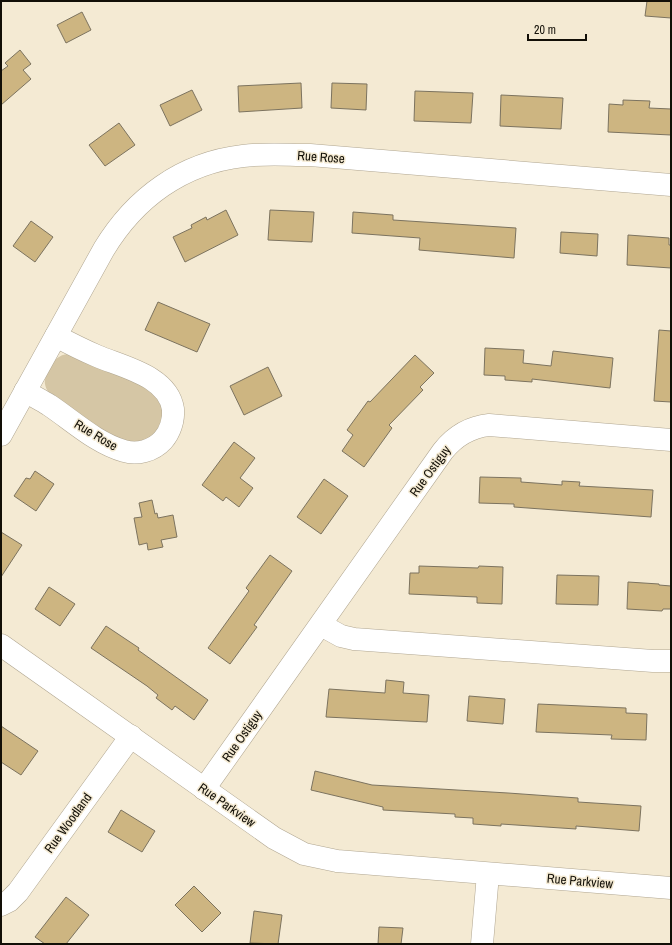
<svg xmlns="http://www.w3.org/2000/svg" width="672" height="945" font-family="'Archivo Narrow',sans-serif">
	<style>
		.green { fill: #d5c6a5 }
		.building { fill: #cdb581; stroke: #7c735f }
		.lines { fill: none; stroke-linecap: round; stroke-linejoin: round }
		.minor-casing { stroke: #b0a691; stroke-width: 23 }
		.minor { stroke: #fff; stroke-width: 22 }
		.labels { text-anchor: middle; dominant-baseline: central; stroke-width: 3; stroke-linejoin: round; paint-order: stroke }
		.street-label { font-size: 13px; fill: #120f07; stroke: #f4ead3 }
	</style>
	<rect width="100%" height="100%" fill="#f4ead3"/>
	<!-- green -->
	<path class="green" d="M71 354 145 385 159 398 167 426 143 444 116 439 53 397C49 393 46 390 45 384 44 376 52 361 59 357 63 354 67 354 71 354Z"/>
	<!-- building -->
	<g class="building">
		<path d="M647 1H671V18L645 16Z"/>
		<path d="M82 12 91 30 66 43 57 25Z"/>
		<path d="M20 50 31 64 23 70 31 79 1 105V71L8 66 5 63Z"/>
		<path d="M301 83 302 108 239 112 238 86Z"/>
		<path d="M332 83 367 84 366 110 331 108Z"/>
		<path d="M192 90 202 110 170 126 160 105Z"/>
		<path d="M415 91 473 93 471 123 414 121Z"/>
		<path d="M501 95 563 98 561 129 500 126Z"/>
		<path d="M623 100 650 101 649 108 671 109V135L608 132 609 104 623 105Z"/>
		<path d="M119 123 135 145 105 166 89 145Z"/>
		<path d="M226 210 238 235 185 262 173 237 192 228 191 225 206 217 207 220Z"/>
		<path d="M270 210 314 212 312 242 268 240Z"/>
		<path d="M353 212 393 215V220L516 228 514 258 419 250 420 238 352 233Z"/>
		<path d="M31 221 53 237 35 262 13 246Z"/>
		<path d="M561 232 598 234 597 256 560 253Z"/>
		<path d="M628 235 669 238V245H671V268L627 265Z"/>
		<path d="M158 302 210 324 197 352 145 330Z"/>
		<path d="M659 330 671 331V402L654 401Z"/>
		<path d="M485 348 524 350 523 363 551 366 553 351 613 358 610 388 532 379V382L505 380V376L484 375Z"/>
		<path d="M415 355 434 373 420 387 423 390 389 425 392 428 364 467 342 451 353 435 347 430 368 401 370 402Z"/>
		<path d="M268 367 282 396 244 415 230 386Z"/>
		<path d="M234 442 255 458 240 478 253 488 239 507 226 497 223 501 202 485Z"/>
		<path d="M35 471 54 484 36 511 14 496 26 478 30 479Z"/>
		<path d="M480 477 521 478V482L562 485V481L580 482 579 486 653 490 651 517 514 507V504L479 503Z"/>
		<path d="M324 479 348 496 321 534 297 517Z"/>
		<path d="M152 500 155 514 157 513 158 518 173 515 177 537 161 540 163 547 148 550 147 543 139 545 134 518 142 517 139 503Z"/>
		<path d="M1 532 22 545 1 577Z"/>
		<path d="M270 555 292 571 254 625 257 627 230 664 208 648 249 591 246 588Z"/>
		<path d="M419 566 478 568 479 566 503 567 502 604 477 603V597L409 594 410 573H419Z"/>
		<path d="M557 575 599 576 598 605 556 604Z"/>
		<path d="M628 582 659 584V585L671 586V609H663L662 611 627 609Z"/>
		<path d="M49 587 75 604 60 626 35 609Z"/>
		<path d="M106 626 139 648 138 650 208 700 194 720 175 706 172 710 156 698 158 695 147 686 91 648Z"/>
		<path d="M386 680 404 682 403 693 429 695 427 722 326 717 329 689 385 693Z"/>
		<path d="M469 696 505 699 503 724 467 721Z"/>
		<path d="M538 704 626 708V713L647 714 646 740 611 739 612 735 536 732Z"/>
		<path d="M1 726 38 751 21 775 1 762Z"/>
		<path d="M315 771 372 785 508 793 578 798V802L641 806 639 831 576 826V829L501 824V826L473 824V818L455 817V814L383 810V807L311 790Z"/>
		<path d="M121 810 155 831 142 852 108 832Z"/>
		<path d="M194 886 221 913 202 932 175 905Z"/>
		<path d="M66 897 89 915 66 944H45L35 937Z"/>
		<path d="M254 911 282 915 278 944 250 943Z"/>
		<path d="M379 927 403 928 401 944H378Z"/>
	</g>
	<g class="lines">
		<defs>
			<g id="minor">
				<path d="M25 391C33 396 41 400 49 405 73 421 96 443 124 451 137 455 153 451 163 440 170 432 174 420 173 409 168 376 123 367 97 356 83 350 69 343 56 336"/>
				<path d="M1 435 104 249C135 198 182 163 243 156 265 153 287 155 310 155L671 185"/>
				<path d="M321 625 341 636 354 639 653 661H671"/>
				<path d="M1 645 274 838 304 854 337 861 671 888"/>
				<path d="M204 789 443 451C455 436 470 427 489 425L671 440"/>
				<path d="M1 905 9 901 18 892 131 736"/>
				<path d="M482 944 488 874"/>
			</g>
		</defs>
		<!-- minor casing -->
		<use href="#minor" class="minor-casing"/>
		<!-- minor -->
		<use href="#minor" class="minor"/>
	</g>
	<g class="labels">
		<!-- street labels -->
		<g class="street-label">
			<text transform="translate(321 157) rotate(4)">Rue Rose</text>
			<text transform="translate(96 435) rotate(31)">Rue Rose</text>
			<text transform="translate(430 471) rotate(-54)">Rue Ostiguy</text>
			<text transform="translate(242 736) rotate(-55)">Rue Ostiguy</text>
			<text transform="translate(227 805) rotate(35)">Rue Parkview</text>
			<text transform="translate(68 823) rotate(-54)">Rue Woodland</text>
			<text transform="translate(580 881) rotate(5)">Rue Parkview</text>
		</g>
	</g>
	<!-- border -->
	<rect width="672" height="945" fill="none" stroke="#120f07" stroke-width="4"/>
	<!-- scale -->
	<path d="M528 34v6h58v-6" fill="none" stroke="#120f07" stroke-width="2"/>
	<text x="534" y="34" font-size="12" fill="#120f07" stroke="#f4ead3" stroke-width="3" paint-order="stroke">20 m</text>
</svg>
